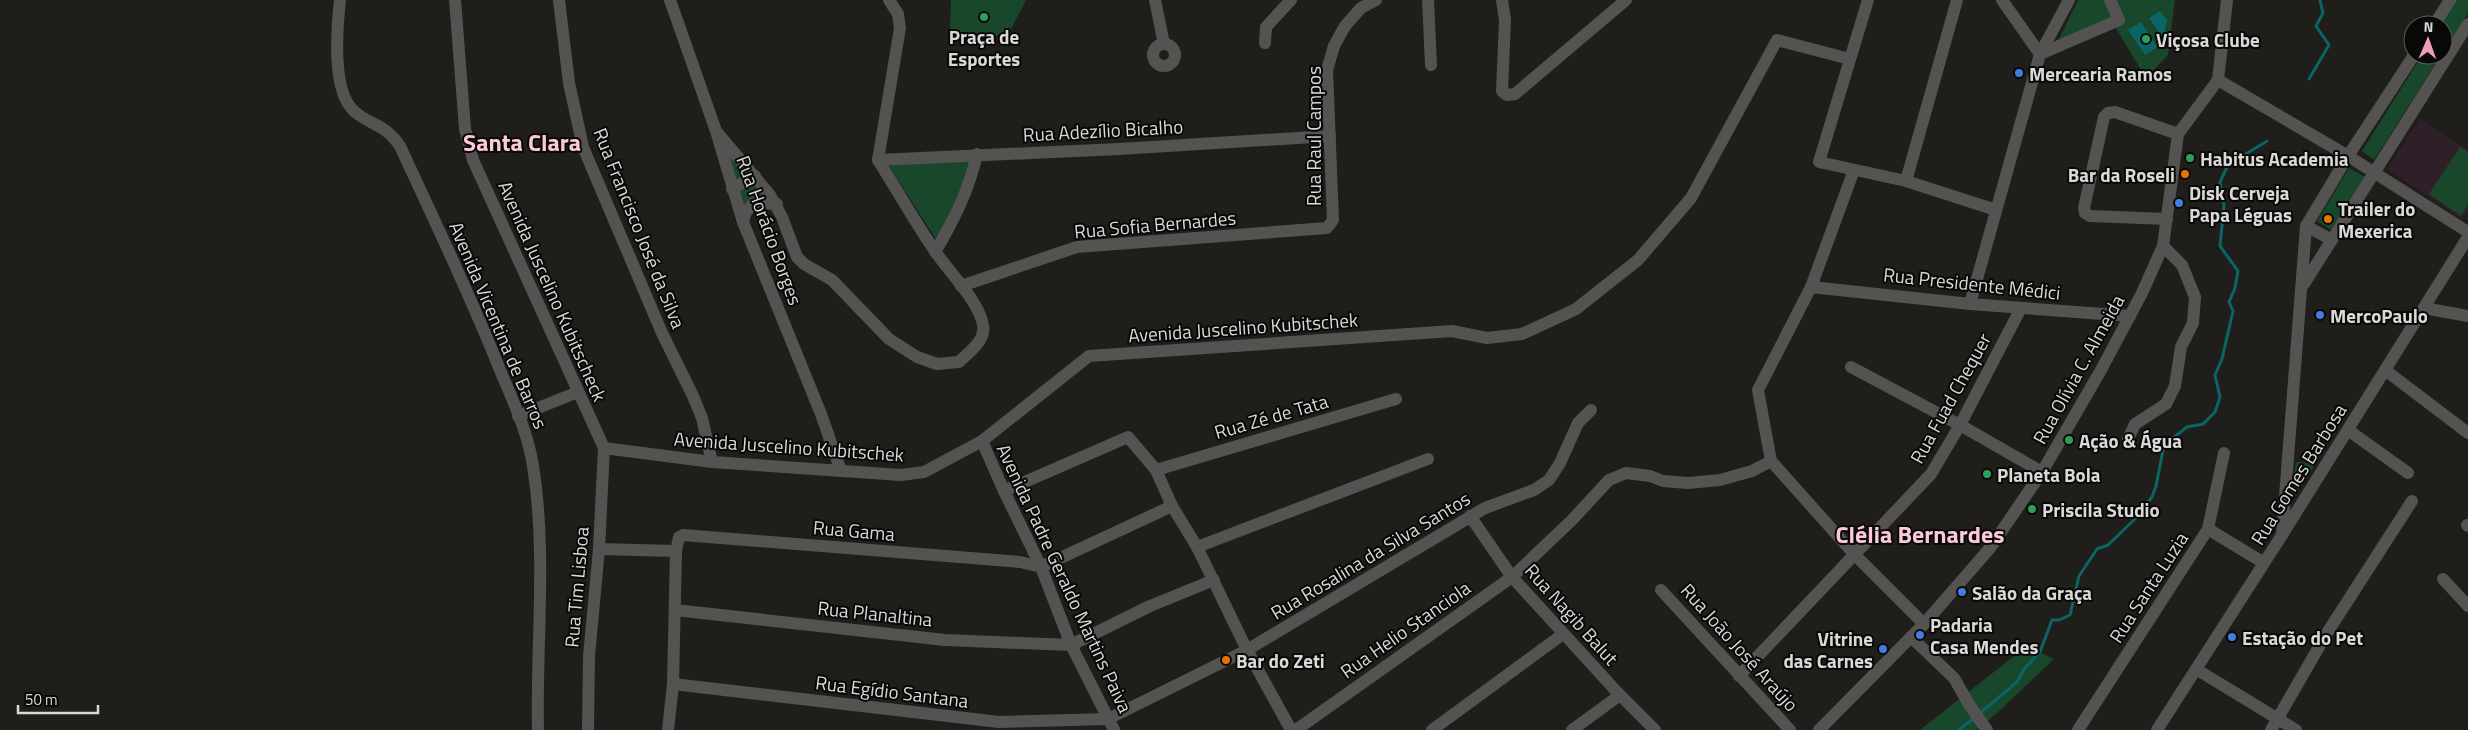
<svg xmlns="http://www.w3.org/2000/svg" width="2468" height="730" font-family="'Titillium Web',sans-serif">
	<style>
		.education { fill: #2f1f29 }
		.green { fill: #18472c }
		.water { fill: #0b6465 }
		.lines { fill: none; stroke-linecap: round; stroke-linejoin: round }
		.stream { stroke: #0b6465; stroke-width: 3 }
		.minor { stroke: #555352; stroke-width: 12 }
		.tertiary { stroke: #555352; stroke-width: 12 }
		.leisure-dot { fill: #2e9e5b; stroke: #080807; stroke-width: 2 }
		.shop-dot { fill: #3f7fe0; stroke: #080807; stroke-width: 2 }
		.food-dot { fill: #e8710a; stroke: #080807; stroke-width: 2 }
		.labels { text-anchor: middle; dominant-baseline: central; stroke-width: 4; stroke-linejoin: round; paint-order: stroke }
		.poi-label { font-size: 19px; font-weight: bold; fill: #dad9d7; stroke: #080807; text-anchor: start }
		.street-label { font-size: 19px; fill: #dad9d7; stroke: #080807 }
		.district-label { font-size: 24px; font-weight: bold; fill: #fcc9d8; stroke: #080807 }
	</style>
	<rect width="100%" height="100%" fill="#1f1e1b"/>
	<!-- education -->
	<path class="education" d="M2420 119 2468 150V210L2462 219 2387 169Z"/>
	<!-- green -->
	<g class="green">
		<path d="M951 0H1026L1008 35 958 36 950 31Z"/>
		<path d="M2078 0H2175L2168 55 2146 78 2112 22 2056 45Z"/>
		<path d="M2454 0H2468V13L2453 37 2443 31V25H2438Z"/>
		<path d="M2422 55H2441L2374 160 2362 151Z"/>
		<path d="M717 133 769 194 746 210Z"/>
		<path d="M2460 147 2468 152V205L2461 216 2429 194Z"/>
		<path d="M970 157 966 177 937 241 889 166Z"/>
		<path d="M2349 168 2365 177 2331 230 2317 221Z"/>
		<path d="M2296 462 2316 463 2295 496 2292 494Z"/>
		<path d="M2027 646 2054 659 1997 713 1976 730H1920Z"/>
	</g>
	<!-- water -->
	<g class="water">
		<path d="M2160 11 2167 20 2163 38 2149 18Z"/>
		<path d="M2141 22 2157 47 2145 55 2128 30Z"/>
	</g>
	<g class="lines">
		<!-- stream -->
		<g class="stream">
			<path d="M2309 79 2329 45 2316 26 2323 13 2320 0"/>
			<path d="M1979 714 2017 682 2024 669 2040 652 2052 620H2059L2070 615 2079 576 2097 549 2108 545 2138 516 2152 497 2156 486 2164 445 2187 427 2203 424 2215 412 2220 397 2215 375 2222 359 2233 311 2229 302 2235 288 2238 271 2220 246 2224 205 2220 182 2228 165 2267 141"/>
			<path d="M1959 730 1974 718"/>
		</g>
		<!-- minor -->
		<g class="minor">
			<path d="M340 0C337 28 331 92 355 112 372 126 385 124 400 146 434 220 470 294 500 370 513 401 528 433 533 466 547 553 536 643 538 730"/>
			<path d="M455 0 465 129 473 160 604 448 599 549 589 656 588 730"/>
			<path d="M559 0 569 83 583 147 662 333 693 396 702 418 712 462"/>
			<path d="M670 0 716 131 743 222 821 414 841 471"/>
			<path d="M1155 0 1164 44"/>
			<path d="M1428 0 1431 65"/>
			<path d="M1502 0 1505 20 1502 91 1507 95 1515 94 1626 0"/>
			<path d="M1868 0 1819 162 1906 181 1996 210"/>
			<path d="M2002 0 2040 54"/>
			<path d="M1265 43 1266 27 1291 0"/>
			<circle cx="1164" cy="55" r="11"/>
			<path d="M2040 54 2119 20 2110 0"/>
			<path d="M2218 80 2348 156 2468 232"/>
			<path d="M716 131 770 195 782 217 797 257 804 264 832 280 889 339 917 357 937 364 959 362C969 352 986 341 983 325 979 301 948 271 935 251 915 222 897 190 878 160L900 28 898 14 889 0"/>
			<path d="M878 160 1119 149 1330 136"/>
			<path d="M1906 181 1957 0"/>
			<path d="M732 189 755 176"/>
			<path d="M2167 219 2090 216 2085 213 2084 208 2104 117 2108 113 2115 112 2178 134"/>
			<path d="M743 222 746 212 754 203 777 204"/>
			<path d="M935 252C954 220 969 190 977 154"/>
			<path d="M961 286 1077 247 1327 228 1333 220 1327 70 1334 46 1345 26 1361 8 1376 0"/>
			<path d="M1811 287 1970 304 2130 316"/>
			<path d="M1970 304 2040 54 2069 0"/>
			<path d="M2424 308 2468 316"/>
			<path d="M1851 367 1960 425 2042 472"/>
			<path d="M2385 370 2468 433"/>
			<path d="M518 416 578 392"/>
			<path d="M2348 430 2408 473"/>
			<path d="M2128 439 2135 424 2166 404 2175 386 2181 347 2193 323 2195 297 2182 265 2163 246"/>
			<path d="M982 441 1004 491 1041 567 1071 645 1114 730"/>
			<path d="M604 448 712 462 901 475 924 472 982 441 1089 356 1452 331 1487 338 1522 334 1576 309 1638 260 1691 198 1777 40 1850 59"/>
			<path d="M1771 461 1855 555 1924 624"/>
			<path d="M1156 470 1396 399"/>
			<path d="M1004 491 1128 437 1156 470 1172 506 1197 547 1247 650 1291 730"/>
			<path d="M1470 516 1512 577 1617 692 1655 730"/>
			<path d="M2467 525 2468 526"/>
			<path d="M2208 529 2264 563"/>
			<path d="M2282 535 2468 237"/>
			<path d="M1197 547 1428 459"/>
			<path d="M599 549 676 551"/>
			<path d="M2443 579 2468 606"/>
			<path d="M1661 590 1790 730"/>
			<path d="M675 610 945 640 1071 645 1150 606 1214 580"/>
			<path d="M1911 637 1954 678 1970 706 1987 730"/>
			<path d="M2196 669 2296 730"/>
			<path d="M1739 676 1931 474 1960 425 2021 308"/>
			<path d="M673 684 999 722 1108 719 1247 650 1485 508 1534 490 1549 480 1560 463 1578 423 1591 410"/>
			<path d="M668 730 673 684 676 551 679 537 683 535 1020 562 1041 567 1172 506"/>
			<path d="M1296 730 1512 577 1572 520 1609 480 1626 473 1650 476 1663 481 1688 483 1720 480 1752 471 1771 461 1758 390 1811 287 1854 170"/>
			<path d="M1432 730 1563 634"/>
			<path d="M1572 730 1620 695"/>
			<path d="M1819 730 1924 624 1990 548 2042 472 2101 370 2142 293 2163 246 2178 134 2218 80 2227 0"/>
			<path d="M2078 730 2208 529 2224 453"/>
			<path d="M2271 730 2327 633 2412 501"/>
		</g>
		<!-- tertiary -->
		<g class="tertiary">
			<path d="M2434 25 2450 0"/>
			<path d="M2306 226 2332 240"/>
			<path d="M2304 284 2468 24"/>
			<path d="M2157 730 2282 535 2306 226 2348 156 2414 55"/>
		</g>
	</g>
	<!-- markers -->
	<g class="leisure-dot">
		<circle cx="984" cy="17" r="5"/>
		<circle cx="2146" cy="39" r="5"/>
		<circle cx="2190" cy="158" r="5"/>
		<circle cx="2069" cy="440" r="5"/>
		<circle cx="1987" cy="474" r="5"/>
		<circle cx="2032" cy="509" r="5"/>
	</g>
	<g class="shop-dot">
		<circle cx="2019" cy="73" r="5"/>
		<circle cx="2179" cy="203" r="5"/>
		<circle cx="2320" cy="315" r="5"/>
		<circle cx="1962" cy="592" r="5"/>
		<circle cx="1920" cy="635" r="5"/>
		<circle cx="2232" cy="637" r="5"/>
		<circle cx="1883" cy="649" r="5"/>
	</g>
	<g class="food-dot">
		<circle cx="2185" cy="174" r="5"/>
		<circle cx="2328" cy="219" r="5"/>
		<circle cx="1226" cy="660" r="5"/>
	</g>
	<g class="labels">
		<!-- poi labels -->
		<g class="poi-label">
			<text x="984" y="36" text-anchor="middle">Praça de<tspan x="984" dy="22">Esportes</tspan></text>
			<text x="2156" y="39">Viçosa Clube</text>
			<text x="2029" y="73">Mercearia Ramos</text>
			<text x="2200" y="158">Habitus Academia</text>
			<text x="2175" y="174" text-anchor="end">Bar da Roseli</text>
			<text x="2189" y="192">Disk Cerveja<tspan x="2189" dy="22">Papa Léguas</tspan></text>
			<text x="2338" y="208">Trailer do<tspan x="2338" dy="22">Mexerica</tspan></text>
			<text x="2330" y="315">MercoPaulo</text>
			<text x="2079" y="440">Ação &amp; Água</text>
			<text x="1997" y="474">Planeta Bola</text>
			<text x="2042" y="509">Priscila Studio</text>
			<text x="1972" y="592">Salão da Graça</text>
			<text x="1930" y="624">Padaria<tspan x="1930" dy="22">Casa Mendes</tspan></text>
			<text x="2242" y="637">Estação do Pet</text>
			<text x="1873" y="638" text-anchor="end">Vitrine<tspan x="1873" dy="22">das Carnes</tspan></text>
			<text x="1236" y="660">Bar do Zeti</text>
		</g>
		<!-- street labels -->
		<g class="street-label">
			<text transform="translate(1103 130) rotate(-3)">Rua Adezílio Bicalho</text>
			<text transform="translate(1313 136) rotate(-90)">Rua Raul Campos</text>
			<text transform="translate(1155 224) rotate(-5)">Rua Sofia Bernardes</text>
			<text transform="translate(640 228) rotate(68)">Rua Francisco José da Silva</text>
			<text transform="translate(770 230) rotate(70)">Rua Horácio Borges</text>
			<text transform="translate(1972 283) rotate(6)">Rua Presidente Médici</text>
			<text transform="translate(553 291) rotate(66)">Avenida Juscelino Kubitscheck</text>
			<text transform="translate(499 325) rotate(67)">Avenida Vicentina de Barros</text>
			<text transform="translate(1243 327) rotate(-4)">Avenida Juscelino Kubitschek</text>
			<text transform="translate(2078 369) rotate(-61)">Rua Olívia C. Almeida</text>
			<text transform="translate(1950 398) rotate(-61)">Rua Fuad Chequer</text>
			<text transform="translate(1271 416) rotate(-16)">Rua Zé de Tata</text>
			<text transform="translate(789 446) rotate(4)">Avenida Juscelino Kubitschek</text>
			<text transform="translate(2298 474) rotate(-58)">Rua Gomes Barbosa</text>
			<text transform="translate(854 530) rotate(5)">Rua Gama</text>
			<text transform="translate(1370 555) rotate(-31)">Rua Rosalina da Silva Santos</text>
			<text transform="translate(1065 578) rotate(65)">Avenida Padre Geraldo Martins Paiva</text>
			<text transform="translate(576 587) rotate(-85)">Rua Tim Lisboa</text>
			<text transform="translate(2148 587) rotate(-57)">Rua Santa Luzia</text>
			<text transform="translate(875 613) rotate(6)">Rua Planaltina</text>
			<text transform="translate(1572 614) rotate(48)">Rua Nagib Balut</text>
			<text transform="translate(1405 629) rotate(-35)">Rua Helio Stanciola</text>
			<text transform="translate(1740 647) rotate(48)">Rua João José Araújo</text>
			<text transform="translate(892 691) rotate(7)">Rua Egídio Santana</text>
		</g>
		<!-- district labels -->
		<g class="district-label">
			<text x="522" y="142">Santa Clara</text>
			<text x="1920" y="534">Clélia Bernardes</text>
		</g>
	</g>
	<!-- north arrow -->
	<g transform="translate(2428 40) rotate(2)"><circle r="24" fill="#080807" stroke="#5c5c5a"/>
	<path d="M0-4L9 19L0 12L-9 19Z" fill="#f09ab5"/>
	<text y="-8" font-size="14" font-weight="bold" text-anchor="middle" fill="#dad9d7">N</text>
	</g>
	<!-- scale -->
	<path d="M18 705v8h80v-8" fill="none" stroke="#dad9d7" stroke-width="2.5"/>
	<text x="25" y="705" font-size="15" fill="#dad9d7" stroke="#080807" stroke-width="4" paint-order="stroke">50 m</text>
</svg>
